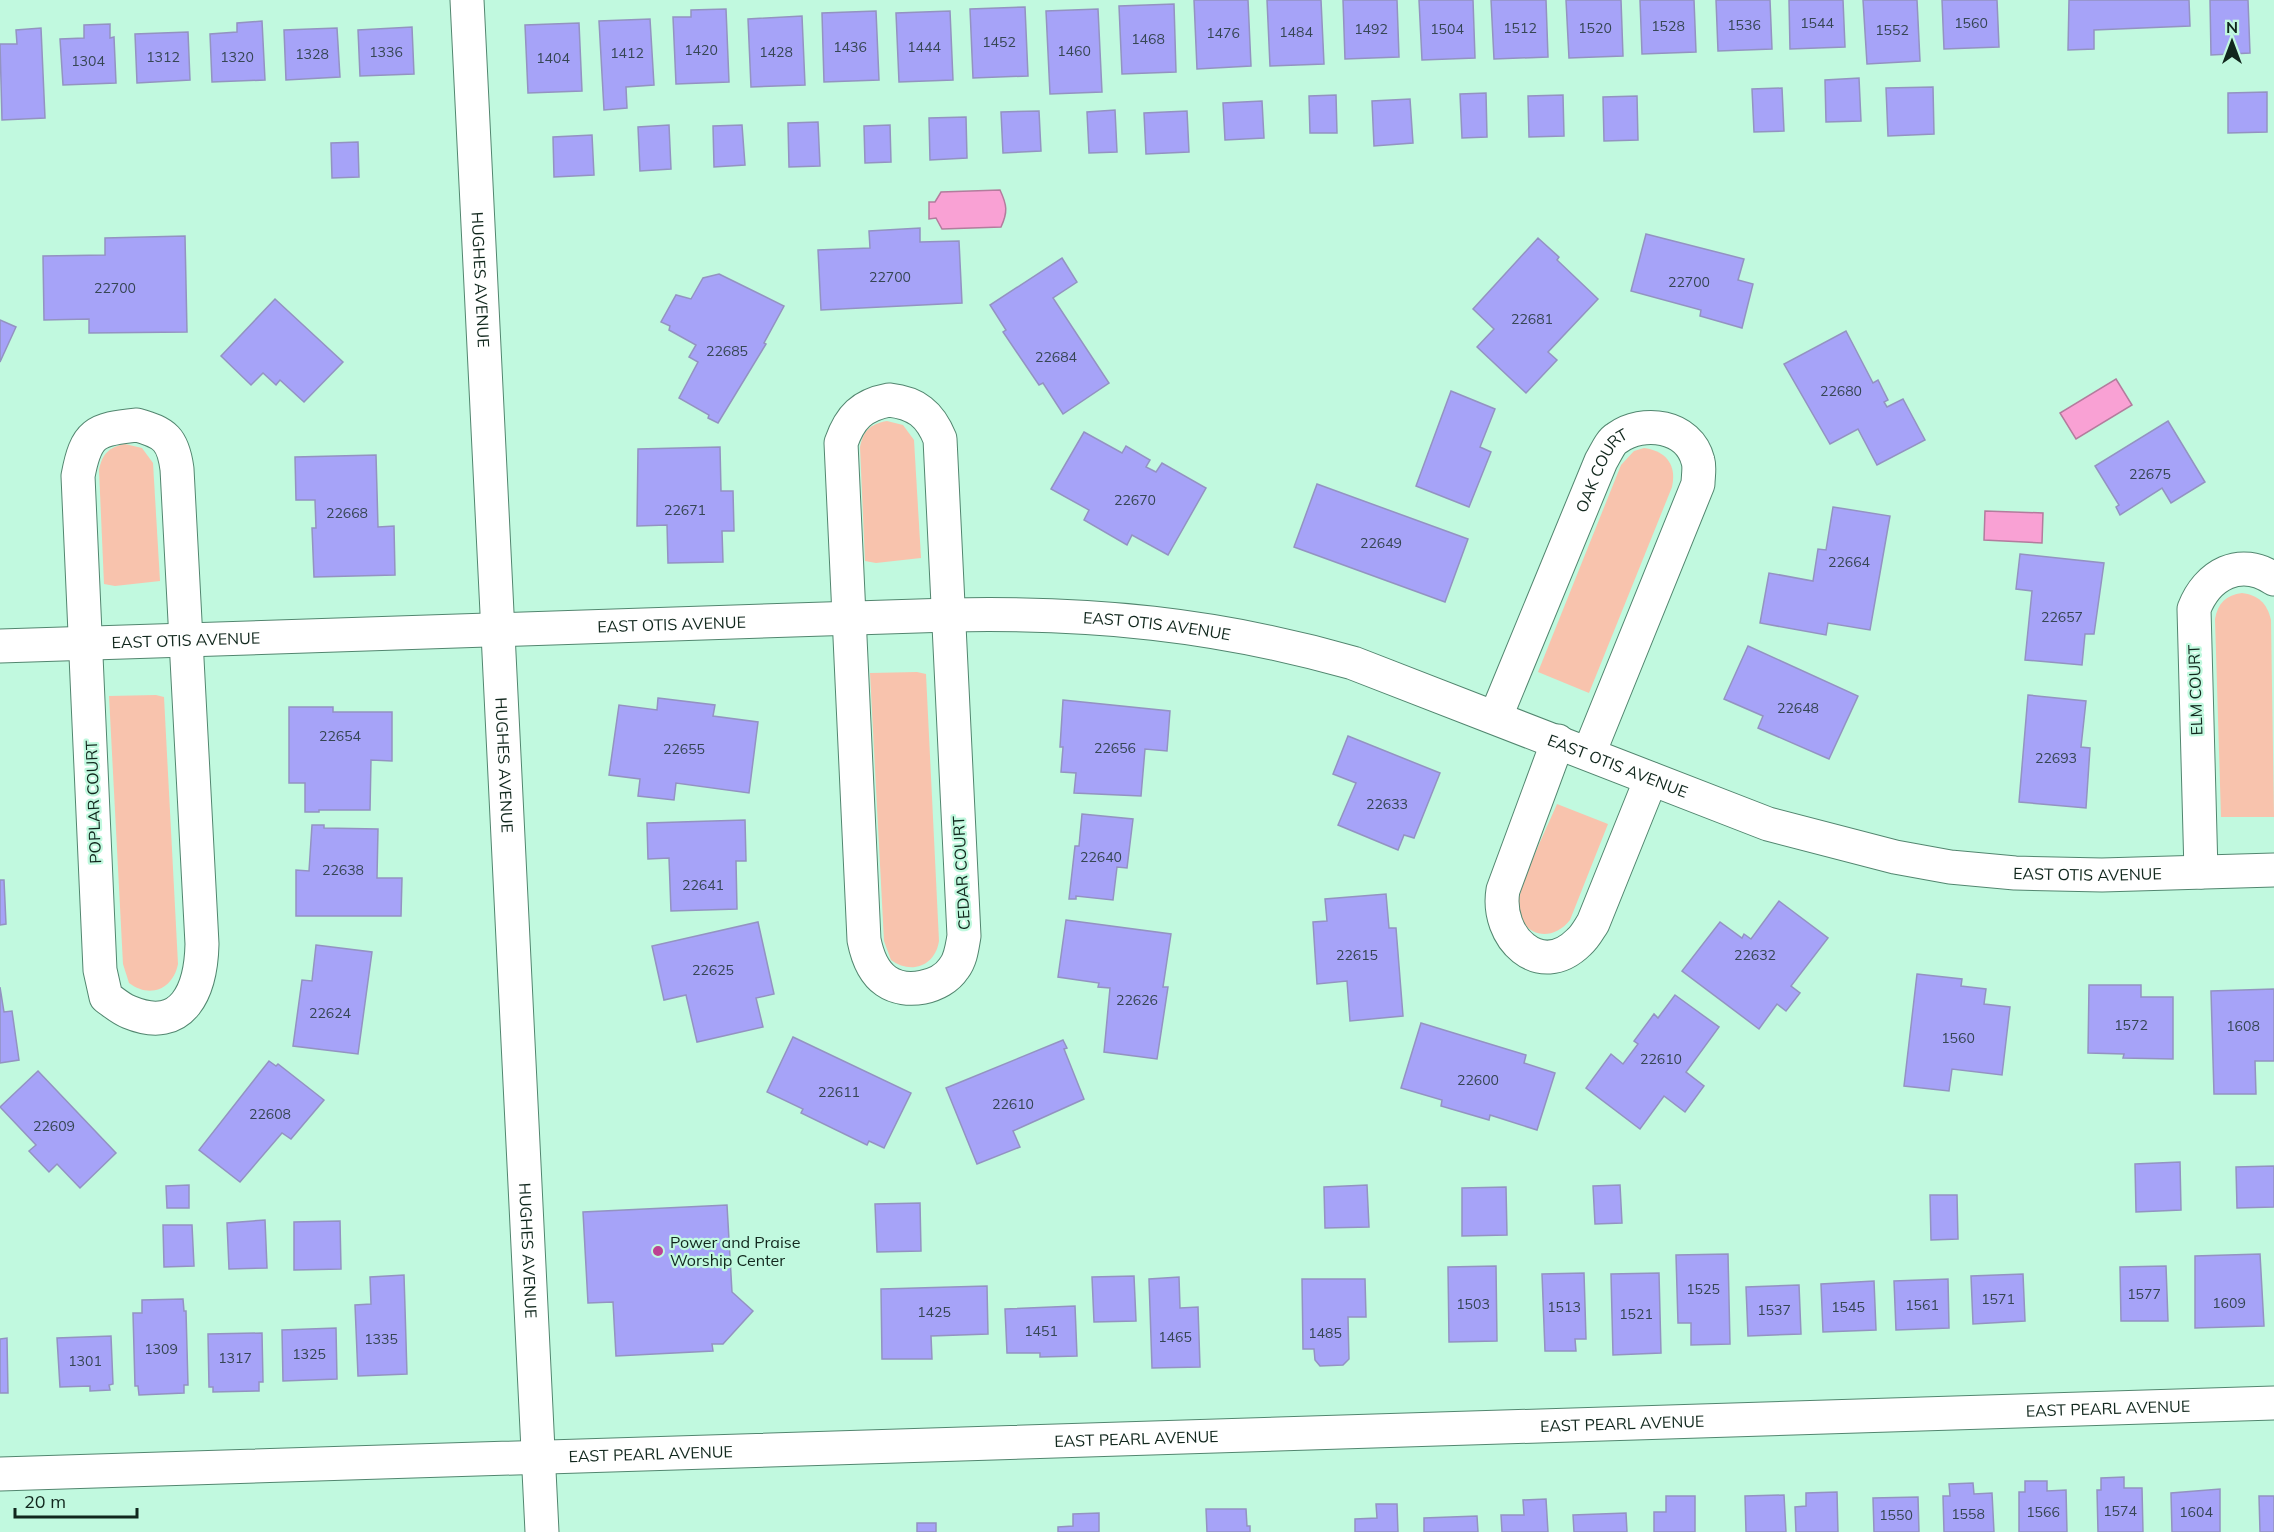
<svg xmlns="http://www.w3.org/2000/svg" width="2274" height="1532" font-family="Mulish,sans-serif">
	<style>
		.green { fill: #f8c3ad }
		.water { fill: #f9a1d4; stroke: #b37c9d; stroke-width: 1.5 }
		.building { fill: #a6a3f8; stroke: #9393c1; stroke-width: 1.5 }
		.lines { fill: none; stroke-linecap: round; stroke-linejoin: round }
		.street-casing { stroke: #52866f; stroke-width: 35 }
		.street { stroke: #fff; stroke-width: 33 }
		.poi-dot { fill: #bd4192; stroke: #c1f9df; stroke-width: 2 }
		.labels { text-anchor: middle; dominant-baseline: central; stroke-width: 4.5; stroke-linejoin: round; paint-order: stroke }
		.number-label { font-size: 14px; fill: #364654 }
		.street-label { font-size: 16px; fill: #11271d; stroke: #c1f9df }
		.poi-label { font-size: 16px; fill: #11271d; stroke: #c1f9df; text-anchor: start }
	</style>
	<rect width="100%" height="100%" fill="#c1f9df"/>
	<!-- green -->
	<g class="green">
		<path d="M887 421 903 425 914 440 921 558 876 563 865 561 860 447C863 431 870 424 887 421Z"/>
		<path d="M125 444 142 448 153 463 160 581 115 586 104 584 99 470C102 454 109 447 125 444Z"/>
		<path d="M1644 448C1666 451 1677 465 1672 487L1589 693 1538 672 1621 465 1634 451Z"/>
		<path d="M2242 593C2258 595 2267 603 2271 620L2274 817H2221L2215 619C2218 603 2226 595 2242 593Z"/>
		<path d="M917 672 926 674 939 941C935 966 911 975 891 960L884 941 870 673Z"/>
		<path d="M156 695 164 697 178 964C173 989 150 999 129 983L123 964 109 696Z"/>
		<path d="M1557 804 1608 824 1570 920C1552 943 1522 937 1518 907 1516 891 1549 823 1557 804Z"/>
	</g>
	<!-- water -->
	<g class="water">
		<path d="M1000 190C1007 205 1008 212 1001 227L942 229 936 218 929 219V202H935L941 192Z"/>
		<path d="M2116 379 2132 405 2076 439 2060 413Z"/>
		<path d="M1985 511 2043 513 2042 543 1984 540Z"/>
	</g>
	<!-- building -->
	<g class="building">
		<path d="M1194 0H1248L1251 66 1197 69Z"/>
		<path d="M1267 0H1321L1324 64 1270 66Z"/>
		<path d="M1343 0H1397L1399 57 1345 59Z"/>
		<path d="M1419 0H1473L1475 58 1422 60Z"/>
		<path d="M1491 0H1546L1548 57 1494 59Z"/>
		<path d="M1566 0H1621L1623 56 1569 58Z"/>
		<path d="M1640 0H1694L1696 52 1642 54Z"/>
		<path d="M1716 0H1770L1772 49 1718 51Z"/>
		<path d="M1789 0H1843L1845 47 1790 49Z"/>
		<path d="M1863 0H1917L1920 61 1867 64Z"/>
		<path d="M1942 0H1997L1999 47 1944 49Z"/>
		<path d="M2069 0H2189L2190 26 2094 30V49L2068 50Z"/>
		<path d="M2210 0H2248L2250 53 2211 55Z"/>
		<path d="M1174 4 1176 72 1122 74 1119 6Z"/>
		<path d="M1025 7 1028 76 973 78 970 9Z"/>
		<path d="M726 9 729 82 676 84 673 17H691V10Z"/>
		<path d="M1098 9 1102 92 1050 94 1046 11Z"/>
		<path d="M876 11 879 80 824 82 822 13Z"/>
		<path d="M950 11 953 80 899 82 896 13Z"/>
		<path d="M802 16 805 85 751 87 748 19Z"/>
		<path d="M650 19 654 85 626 87 627 108 604 110 599 21Z"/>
		<path d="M262 21 265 80 212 82 210 34 237 32V23Z"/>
		<path d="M579 23 582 91 528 93 525 25Z"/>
		<path d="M110 24V38L114 37 116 83 63 85 60 39 84 38V25Z"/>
		<path d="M412 27 414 74 360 76 358 30Z"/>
		<path d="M41 28 45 118 2 120 0 44H17L16 30Z"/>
		<path d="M337 28 340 77 286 80 284 30Z"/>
		<path d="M188 32 190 80 137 83 135 34Z"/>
		<path d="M1859 78 1861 121 1826 122 1825 80Z"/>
		<path d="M1933 87 1934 134 1888 136 1886 88Z"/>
		<path d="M1782 88 1784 131 1754 132 1752 89Z"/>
		<path d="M2267 92V132L2228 133V93Z"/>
		<path d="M1486 93 1487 137 1462 138 1460 94Z"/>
		<path d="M1336 95 1337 133H1310L1309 96Z"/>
		<path d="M1563 95 1564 136 1529 137 1528 96Z"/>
		<path d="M1637 96 1638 140 1604 141 1603 97Z"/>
		<path d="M1410 99 1413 143 1374 146 1372 101Z"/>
		<path d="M1262 101 1264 138 1225 140 1223 103Z"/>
		<path d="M1115 110 1117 152 1089 153 1087 112Z"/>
		<path d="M1039 111 1041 151 1003 153 1001 112Z"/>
		<path d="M1187 111 1189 152 1146 154 1144 113Z"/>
		<path d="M966 117 967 158 930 160 929 118Z"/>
		<path d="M818 122 820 166 789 167 788 123Z"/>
		<path d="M669 125 671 169 640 171 638 127Z"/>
		<path d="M742 125 745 165 714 167 713 126Z"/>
		<path d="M890 125 891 162 865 163 864 126Z"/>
		<path d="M592 135 594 175 554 177 553 137Z"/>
		<path d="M358 142 359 177 332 178 331 143Z"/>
		<path d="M920 228V242L959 241 962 303 821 310 818 250 870 248 869 231Z"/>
		<path d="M1646 234 1744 259 1738 280 1753 284 1742 328 1700 316 1701 310 1631 291Z"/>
		<path d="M185 236 187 332 89 333V319L44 320 43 256 105 255V238Z"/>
		<path d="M1538 238 1559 257 1557 260 1598 299 1548 352 1557 360 1526 393 1477 347 1494 329 1473 309Z"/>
		<path d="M1062 258 1077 282 1053 298 1109 383 1063 414 1043 383 1039 385 1003 332 1006 330 990 305Z"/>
		<path d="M719 274 784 306 764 343 766 344 718 423 708 418 709 415 679 398 698 362 689 357 696 345 669 330 670 326 661 322 676 295 691 299 703 278Z"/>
		<path d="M275 299 343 362 304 402 280 380 276 385 263 373 251 385 221 356Z"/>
		<path d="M0 320 16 327 0 362Z"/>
		<path d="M1846 331 1873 383 1878 380 1888 400 1884 402 1887 407 1903 399 1925 440 1877 465 1858 429 1830 444 1784 364Z"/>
		<path d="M1451 391 1495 409 1480 447 1491 452 1469 507 1416 486Z"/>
		<path d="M2168 421 2205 482 2171 503 2162 488 2120 515 2116 507 2119 505 2095 466Z"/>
		<path d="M1084 432 1122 453 1126 446 1150 460 1146 467 1156 472 1162 463 1206 488 1168 555 1132 535 1127 545 1084 520 1089 510 1051 489Z"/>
		<path d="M720 447 721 491H733L734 531H722L723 562 668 563 667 525 637 526 638 449Z"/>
		<path d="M376 455 378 527 394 526 395 575 314 577 312 528H316L315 500H296L295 457Z"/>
		<path d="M1317 484 1468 539 1445 602 1294 547Z"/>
		<path d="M1833 507 1890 516 1870 630 1828 623 1826 635 1760 623 1769 573 1813 581 1818 549 1826 550Z"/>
		<path d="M2020 554 2104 563 2094 634H2085L2082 665 2025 660 2032 591 2016 589Z"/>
		<path d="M1748 646 1858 696 1829 759 1758 728 1763 716 1724 699Z"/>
		<path d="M2028 695 2086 701 2081 747 2090 748 2086 808 2019 802Z"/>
		<path d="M658 698 715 705 713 716 758 722 749 793 676 783 674 800 638 796 640 779 609 775 619 705 657 710Z"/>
		<path d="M1063 700 1170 711 1167 751 1145 749 1141 796 1074 793 1076 773 1061 772 1063 747H1060Z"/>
		<path d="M289 707H333V712H392V761L371 760 370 810H319V812H305V783H289Z"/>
		<path d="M1348 736 1440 773 1414 838 1404 835 1398 850 1338 825 1356 783 1333 774Z"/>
		<path d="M1082 814 1133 819 1127 868 1117 867 1113 900 1076 896V899H1069L1075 846H1079Z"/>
		<path d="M745 820 746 861H736L737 909 671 911 669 858 648 859 647 823Z"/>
		<path d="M312 825H324V828L378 829 377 878H402L401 916H296V870L309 871Z"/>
		<path d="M0 880H4L6 924 0 925Z"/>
		<path d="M1386 894 1389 928H1396L1403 1016 1350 1021 1347 981 1317 984 1313 922 1327 921 1325 899Z"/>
		<path d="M1779 901 1828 938 1791 986 1800 993 1786 1011 1777 1004 1759 1029 1682 971 1720 922 1742 938 1744 934 1751 939Z"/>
		<path d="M1066 920 1171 934 1163 987H1168L1157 1059 1104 1052 1110 988 1098 987 1099 983 1058 977Z"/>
		<path d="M758 922 774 994 756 998 763 1027 697 1042 686 995 664 1000 652 946Z"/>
		<path d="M316 945 372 952 358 1054 293 1046 302 980 312 981Z"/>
		<path d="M1917 974 1962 979 1961 986 1986 989 1984 1004 2010 1007 2002 1075 1952 1069 1949 1091 1904 1086Z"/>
		<path d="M2089 985H2141V997H2173V1059L2123 1058 2124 1054 2088 1053Z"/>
		<path d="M0 987 4 1012 12 1011 19 1060 0 1063Z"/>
		<path d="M2274 989V1061H2255L2256 1094H2214L2211 991Z"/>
		<path d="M1675 995 1719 1027 1686 1072 1704 1086 1685 1112 1664 1096 1640 1129 1586 1088 1611 1054 1623 1064 1638 1044 1634 1041 1654 1014 1658 1018Z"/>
		<path d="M1421 1023 1526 1055 1524 1063 1555 1073 1537 1130 1490 1115 1489 1120 1441 1106 1442 1100 1401 1088Z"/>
		<path d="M793 1037 911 1093 884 1148 869 1141 867 1145 801 1113 803 1109 767 1092Z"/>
		<path d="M1063 1040 1067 1048 1064 1049 1084 1099 1013 1131 1020 1147 977 1164 946 1088Z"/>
		<path d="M269 1061 276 1066 278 1064 324 1100 291 1139 282 1133 240 1182 199 1150Z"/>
		<path d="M38 1071 116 1153 80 1188 57 1164 49 1172 29 1151 36 1145 0 1107Z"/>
		<path d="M2180 1162 2181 1210 2136 1212 2135 1164Z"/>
		<path d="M2274 1166V1207L2237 1208 2236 1167Z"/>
		<path d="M189 1185V1208H167L166 1186Z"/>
		<path d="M1367 1185 1369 1227 1325 1228 1324 1187Z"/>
		<path d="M1620 1185 1622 1223 1595 1224 1593 1186Z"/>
		<path d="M1506 1187 1507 1235 1462 1236V1188Z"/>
		<path d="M1930 1195H1957L1958 1239 1931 1240Z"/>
		<path d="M920 1203 921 1251 877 1252 875 1204Z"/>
		<path d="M727 1205 732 1292 753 1311 723 1344H712L713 1351 616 1356 613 1302 588 1303 583 1212Z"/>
		<path d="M265 1220 267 1268 229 1269 227 1223Z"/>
		<path d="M340 1221 341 1269 294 1270V1222Z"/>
		<path d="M163 1225H192L194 1266 164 1267Z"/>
		<path d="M1728 1254 1730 1344 1691 1345V1323H1678L1676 1255Z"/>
		<path d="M2260 1254 2264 1326 2195 1328V1256Z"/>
		<path d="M1496 1266 1497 1341 1449 1342 1448 1267Z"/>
		<path d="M2166 1266 2168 1321H2121L2120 1267Z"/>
		<path d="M1584 1273 1586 1339H1575L1576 1351H1545L1542 1274Z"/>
		<path d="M1659 1273 1661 1353 1613 1355 1611 1274Z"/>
		<path d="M2023 1274 2025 1321 1973 1324 1971 1276Z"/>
		<path d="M404 1275 407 1374 358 1376 355 1305 371 1304 370 1277Z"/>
		<path d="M1134 1276 1136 1321 1094 1322 1092 1277Z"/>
		<path d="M1179 1277 1180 1308 1198 1307 1200 1367 1152 1368 1149 1279Z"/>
		<path d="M1302 1279H1365L1366 1317H1348L1349 1359 1343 1365 1320 1366 1315 1360 1314 1349H1303Z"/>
		<path d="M1948 1279 1949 1328 1896 1330 1894 1281Z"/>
		<path d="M1874 1281 1876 1330 1823 1332 1821 1284Z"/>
		<path d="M1799 1285 1801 1334 1748 1336 1746 1287Z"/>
		<path d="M987 1286 988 1334 931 1336 932 1359H882L881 1289Z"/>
		<path d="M183 1299 184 1311H186L188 1385H184V1393L139 1395 138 1386H135L133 1313H142V1300Z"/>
		<path d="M1075 1306 1077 1356 1040 1357V1353H1007L1005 1309Z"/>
		<path d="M336 1328 337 1379 283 1381 282 1330Z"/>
		<path d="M262 1333 263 1382H259V1391L213 1392V1387H209L208 1334Z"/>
		<path d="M111 1336 113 1384 109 1385 110 1390 90 1391V1386L60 1387 57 1338Z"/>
		<path d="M7 1338 8 1393H0V1339Z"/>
		<path d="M2124 1477V1488H2142L2143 1532H2098L2097 1490H2101V1478Z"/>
		<path d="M2025 1481H2047V1491L2066 1490 2067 1532H2019V1492H2025Z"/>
		<path d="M1973 1483 1974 1494 1992 1493 1994 1532H1944L1943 1496H1950L1949 1484Z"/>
		<path d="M2220 1489V1532H2172L2171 1493Z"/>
		<path d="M1837 1492 1838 1532H1796L1795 1507 1806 1506V1493Z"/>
		<path d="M1784 1495 1786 1532H1746L1745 1496Z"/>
		<path d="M1666 1496H1695V1532H1654V1512H1666Z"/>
		<path d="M2259 1496H2274V1532H2260Z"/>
		<path d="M1918 1497 1919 1532H1874L1873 1498Z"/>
		<path d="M1546 1499 1548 1532H1502L1501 1515H1524L1523 1500Z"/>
		<path d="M1376 1504H1397L1398 1532H1355V1519L1377 1518Z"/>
		<path d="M1206 1509H1246L1247 1526H1250V1532H1207Z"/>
		<path d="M1099 1513V1532H1058V1527L1073 1526V1514Z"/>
		<path d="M1626 1513 1627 1532H1574L1573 1515Z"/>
		<path d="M1477 1516 1478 1532H1424V1518Z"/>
		<rect x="917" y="1523" width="19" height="9"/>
	</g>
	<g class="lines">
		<defs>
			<g id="street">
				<path id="s1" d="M467 0 542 1532"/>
				<path d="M889 400C916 403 930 414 940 439L964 936C962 947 961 959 954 968 941 988 906 995 886 981 873 972 867 955 864 940L841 443C850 417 862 405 889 400Z"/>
				<path d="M137 425C165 433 173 439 177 469L202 944C201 989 184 1035 129 1012 121 1009 113 1002 106 997L100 970 78 476C86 433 95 429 137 425Z"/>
				<path id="s2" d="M0 646 949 615C1091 612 1216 624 1353 663L1768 824 1895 857 1950 867 2015 873 2102 875 2274 870"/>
				<path id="s3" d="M1496 716 1601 461C1606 453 1610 442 1617 438 1643 419 1689 425 1698 461 1700 468 1698 477 1698 484L1589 753"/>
				<path d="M1558 741 1503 890C1495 937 1540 981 1579 942 1585 937 1589 929 1593 923L1651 779"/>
				<path d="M2201 872 2194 609C2207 575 2240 556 2274 579"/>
				<path id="s4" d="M0 1474 2274 1403"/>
			</g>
		</defs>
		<!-- street casing -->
		<use href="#street" class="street-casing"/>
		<!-- street -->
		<use href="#street" class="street"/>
	</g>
	<!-- markers -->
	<circle class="poi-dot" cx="658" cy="1251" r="6"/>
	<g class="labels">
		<!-- number labels -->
		<g class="number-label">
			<text x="1817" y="23">1544</text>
			<text x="1971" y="23">1560</text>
			<text x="1744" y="25">1536</text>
			<text x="1668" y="26">1528</text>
			<text x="1520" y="28">1512</text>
			<text x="1595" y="28">1520</text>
			<text x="1371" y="29">1492</text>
			<text x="1447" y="29">1504</text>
			<text x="1892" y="30">1552</text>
			<text x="1296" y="32">1484</text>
			<text x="1223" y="33">1476</text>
			<text x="1148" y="39">1468</text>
			<text x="999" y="42">1452</text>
			<text x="850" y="47">1436</text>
			<text x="924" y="47">1444</text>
			<text x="701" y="50">1420</text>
			<text x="1074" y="51">1460</text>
			<text x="386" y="52">1336</text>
			<text x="776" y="52">1428</text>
			<text x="627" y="53">1412</text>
			<text x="312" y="54">1328</text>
			<text x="163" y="57">1312</text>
			<text x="237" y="57">1320</text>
			<text x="553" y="58">1404</text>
			<text x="88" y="61">1304</text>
			<text x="890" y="277">22700</text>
			<text x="1689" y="282">22700</text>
			<text x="115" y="288">22700</text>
			<text x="1532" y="319">22681</text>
			<text x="727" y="351">22685</text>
			<text x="1056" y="357">22684</text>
			<text x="1841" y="391">22680</text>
			<text x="2150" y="474">22675</text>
			<text x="1135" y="500">22670</text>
			<text x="685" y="510">22671</text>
			<text x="347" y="513">22668</text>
			<text x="1381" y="543">22649</text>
			<text x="1849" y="562">22664</text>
			<text x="2062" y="617">22657</text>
			<text x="1798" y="708">22648</text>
			<text x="340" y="736">22654</text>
			<text x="1115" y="748">22656</text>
			<text x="684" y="749">22655</text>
			<text x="2056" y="758">22693</text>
			<text x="1387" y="804">22633</text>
			<text x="1101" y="857">22640</text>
			<text x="343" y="870">22638</text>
			<text x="703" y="885">22641</text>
			<text x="1357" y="955">22615</text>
			<text x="1755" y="955">22632</text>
			<text x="713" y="970">22625</text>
			<text x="1137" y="1000">22626</text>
			<text x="330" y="1013">22624</text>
			<text x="2131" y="1025">1572</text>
			<text x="2243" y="1026">1608</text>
			<text x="1958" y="1038">1560</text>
			<text x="1661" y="1059">22610</text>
			<text x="1478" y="1080">22600</text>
			<text x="839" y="1092">22611</text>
			<text x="1013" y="1104">22610</text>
			<text x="270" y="1114">22608</text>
			<text x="54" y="1126">22609</text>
			<text x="1703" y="1289">1525</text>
			<text x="2144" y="1294">1577</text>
			<text x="1998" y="1299">1571</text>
			<text x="2229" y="1303">1609</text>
			<text x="1473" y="1304">1503</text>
			<text x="1922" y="1305">1561</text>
			<text x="1564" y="1307">1513</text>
			<text x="1848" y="1307">1545</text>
			<text x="1774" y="1310">1537</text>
			<text x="934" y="1312">1425</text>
			<text x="1636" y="1314">1521</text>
			<text x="1041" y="1331">1451</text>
			<text x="1325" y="1333">1485</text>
			<text x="1175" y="1337">1465</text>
			<text x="381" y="1339">1335</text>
			<text x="161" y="1349">1309</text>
			<text x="309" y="1354">1325</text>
			<text x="235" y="1358">1317</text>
			<text x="85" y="1361">1301</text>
			<text x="2120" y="1511">1574</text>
			<text x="2043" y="1512">1566</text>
			<text x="2196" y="1512">1604</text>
			<text x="1968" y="1514">1558</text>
			<text x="1896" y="1515">1550</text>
		</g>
		<!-- street labels -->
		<g class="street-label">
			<text stroke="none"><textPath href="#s1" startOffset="280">HUGHES AVENUE</textPath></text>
			<text stroke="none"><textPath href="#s3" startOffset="268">OAK COURT</textPath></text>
			<text stroke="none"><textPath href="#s2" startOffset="672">EAST OTIS AVENUE</textPath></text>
			<text stroke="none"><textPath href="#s2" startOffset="1158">EAST OTIS AVENUE</textPath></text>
			<text stroke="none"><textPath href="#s2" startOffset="186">EAST OTIS AVENUE</textPath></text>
			<text transform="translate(2195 690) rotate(-92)">ELM COURT</text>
			<text stroke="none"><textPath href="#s2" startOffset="1642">EAST OTIS AVENUE</textPath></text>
			<text stroke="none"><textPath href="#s1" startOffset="766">HUGHES AVENUE</textPath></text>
			<text transform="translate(93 802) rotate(-92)">POPLAR COURT</text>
			<text transform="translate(961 873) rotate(-93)">CEDAR COURT</text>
			<text stroke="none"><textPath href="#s2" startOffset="2128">EAST OTIS AVENUE</textPath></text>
			<text stroke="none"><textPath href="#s1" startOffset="1252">HUGHES AVENUE</textPath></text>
			<text stroke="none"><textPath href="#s4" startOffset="2109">EAST PEARL AVENUE</textPath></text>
			<text stroke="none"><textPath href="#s4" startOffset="1623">EAST PEARL AVENUE</textPath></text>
			<text stroke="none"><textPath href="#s4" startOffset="1137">EAST PEARL AVENUE</textPath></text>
			<text stroke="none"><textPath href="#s4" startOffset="651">EAST PEARL AVENUE</textPath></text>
		</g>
		<!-- poi labels -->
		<g class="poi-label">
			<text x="670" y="1242">Power and Praise<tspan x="670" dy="18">Worship Center</tspan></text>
		</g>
	</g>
	<!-- north arrow -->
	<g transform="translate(2232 42)" stroke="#c1f9df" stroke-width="4.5" paint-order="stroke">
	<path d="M0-4.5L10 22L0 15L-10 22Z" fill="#11271d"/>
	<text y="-9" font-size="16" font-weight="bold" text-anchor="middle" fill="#11271d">N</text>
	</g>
	<!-- scale -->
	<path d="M15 1508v9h122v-9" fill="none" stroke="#11271d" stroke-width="3"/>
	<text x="24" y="1508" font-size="18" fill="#11271d" stroke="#c1f9df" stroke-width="4.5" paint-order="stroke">20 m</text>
</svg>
